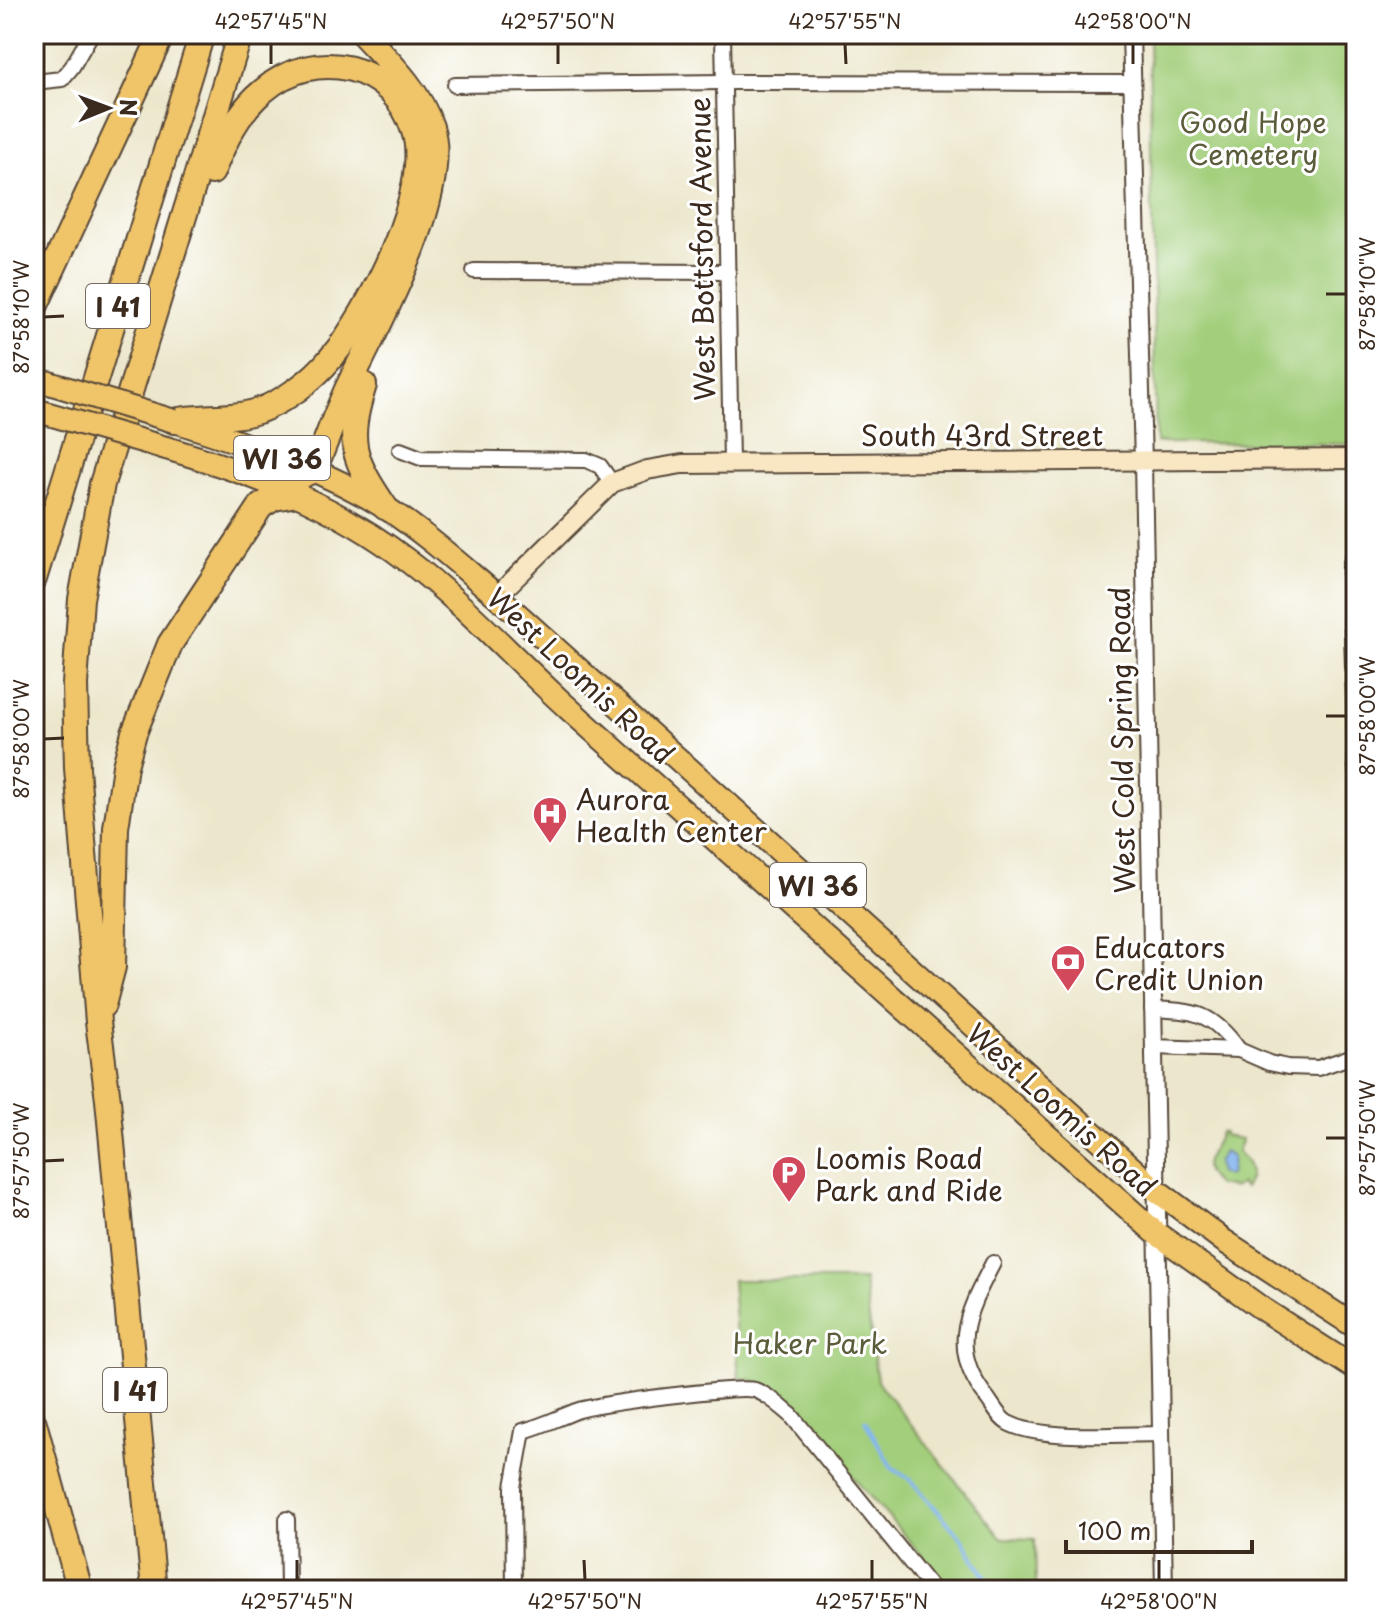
<svg xmlns="http://www.w3.org/2000/svg" width="1390" height="1624" font-family="'Playpen Sans',sans-serif">
	<style>
		.green { fill: #a3cf7c; stroke: #6f7c4d; stroke-width: 2 }
		.water { fill: #84b5f0; stroke: #607087; stroke-width: 2 }
		.lines { fill: none; stroke-linecap: round; stroke-linejoin: round }
		.stream { stroke: #84b5f0; stroke-width: 4 }
		.minor-casing { stroke: #564638; stroke-width: 18 }
		.tertiary-casing { stroke: #564638; stroke-width: 20 }
		.secondary-casing { stroke: #564638; stroke-width: 22 }
		.primary-casing { stroke: #564638; stroke-width: 26 }
		.motorway-casing { stroke: #564638; stroke-width: 28 }
		.minor { stroke: #fff; stroke-width: 14 }
		.tertiary { stroke: #fff; stroke-width: 16 }
		.secondary { stroke: #f9e7c3; stroke-width: 18 }
		.primary { stroke: #f0c469; stroke-width: 22 }
		.motorway { stroke: #f0c469; stroke-width: 24 }
		.primary-bridge-casing { stroke: #564638; stroke-width: 26; stroke-linecap: butt }
		.primary-bridge { stroke: #f0c469; stroke-width: 22 }
		.ticks { fill: none; stroke: #3b2a1e; stroke-width: 3 }
		.labels { text-anchor: middle; dominant-baseline: central; stroke-width: 6; stroke-linejoin: round; paint-order: stroke }
		.shield { fill: #fff; stroke: #766a62; stroke-width: 2 }
		.shield-label { font-size: 26px; font-weight: bold; fill: #3b2a1e }
		.park-label { font-size: 28px; fill: #5a5c3a; stroke: #fff }
		.street-label { font-size: 28px; fill: #3b2a1e; stroke: #fff }
		.poi-label { font-size: 28px; fill: #3b2a1e; stroke: #fff; text-anchor: start }
		.neatline { fill: none; stroke: #3b2a1e; stroke-width: 3 }
		.ticks-label { font-size: 20px; text-anchor: middle; fill: #3b2a1e }
	</style>
	<rect width="100%" height="100%" fill="#fff"/>
	<filter id="ink" filterUnits="userSpaceOnUse"><feTurbulence type="fractalNoise" baseFrequency=".0125" numOctaves="2"/><feDisplacementMap in="SourceGraphic" scale="16" xChannelSelector="R" yChannelSelector="G"/><feConvolveMatrix kernelMatrix="1 2 1 2 8 2 1 2 1" color-interpolation-filters="sRGB"/></filter>
	<filter id="wash" filterUnits="userSpaceOnUse"><feTurbulence type="fractalNoise" baseFrequency=".006" numOctaves="4" result="noise"/><feDisplacementMap in="SourceGraphic" scale="32" xChannelSelector="R" yChannelSelector="G"/><feGaussianBlur stdDeviation="1.8" result="paint"/><feColorMatrix in="noise" values="0 0 0 0 0 0 0 0 0 0 0 0 0 0 0 0 0 1.4 0 .05"/><feComposite in="paint" operator="in"/></filter>
	<g filter="url(#wash)">
		<rect width="100%" height="100%" fill="#ece7cc"/>
		<!-- green -->
		<g class="green">
			<path d="M1149 34H1356V444L1156 443Z"/>
			<path d="M1220 1132 1224 1133V1136L1242 1139 1237 1151C1249 1163 1255 1173 1244 1188L1240 1184 1233 1188 1217 1185C1191 1163 1215 1154 1220 1132Z"/>
			<path d="M732 1280H864L877 1381 1001 1538 1035 1539 1036 1590H943L922 1555 780 1395 753 1380 739 1378Z"/>
		</g>
		<!-- water -->
		<path class="water" d="M1224 1152 1232 1157 1230 1174 1227 1176 1219 1173 1217 1162Z"/>
		<g class="lines">
			<!-- stream -->
			<path class="stream" d="M865 1421 892 1468 910 1479 962 1539 985 1576 990 1590"/>
		</g>
	</g>
	<g filter="url(#ink)">
		<g class="lines">
			<defs>
				<g id="minor">
					<path d="M723 34 731 462"/>
					<path d="M34 82 62 79 72 67 91 34"/>
					<path d="M455 85 724 82 1133 83"/>
					<path d="M474 271 728 272"/>
					<path d="M400 450 421 458 586 460 600 466 612 483"/>
					<path d="M1356 547 1350 566 1356 769"/>
					<path d="M1152 1009C1196 1011 1212 1012 1239 1050"/>
					<path d="M1153 1047 1239 1050 1269 1063 1288 1067 1318 1068 1356 1055"/>
					<path d="M993 1263C967 1313 947 1349 988 1399 993 1406 1000 1419 1008 1423 1042 1441 1121 1434 1161 1434"/>
					<path d="M287 1519 288 1590"/>
					<path d="M514 1590 513 1487 523 1431C542 1426 558 1418 576 1411 596 1404 739 1385 755 1390 769 1395 780 1406 791 1415L933 1590"/>
				</g>
				<path id="tertiary" d="M1131 34 1143 462 1164 1590"/>
				<path id="secondary" d="M497 596 612 483 647 470 682 464 1356 459"/>
				<g id="primary">
					<path d="M34 379 49 383"/>
					<path d="M175 421C247 445 321 467 386 508 425 533 461 566 497 596L1156 1190 1224 1241 1356 1327"/>
					<path d="M166 448C252 473 336 505 408 561 466 605 515 660 569 709L1156 1233 1264 1310 1356 1369"/>
				</g>
				<g id="motorway">
					<path d="M34 309 162 34"/>
					<path d="M364 385C346 442 352 458 385 507"/>
					<path d="M174 421C201 415 230 420 258 411 285 401 313 380 331 358 369 314 433 188 414 131 393 63 315 46 263 91 238 111 224 143 212 172"/>
					<path d="M265 480 298 477 314 470C326 442 336 412 349 385 378 324 452 193 431 127 419 90 389 62 363 34"/>
					<path d="M34 579 202 34"/>
					<path d="M103 1005 113 967 116 828 125 766 134 733 170 644 261 506 274 498 297 494"/>
					<path d="M34 1423 80 1590"/>
					<path d="M154 1590 108 1100 98 1022 77 768 75 684 81 599 102 484 240 34"/>
				</g>
			</defs>
			<!-- minor casing -->
			<use href="#minor" class="minor-casing"/>
			<!-- tertiary casing -->
			<use href="#tertiary" class="tertiary-casing"/>
			<!-- secondary casing -->
			<use href="#secondary" class="secondary-casing"/>
			<!-- primary casing -->
			<use href="#primary" class="primary-casing"/>
			<!-- motorway casing -->
			<use href="#motorway" class="motorway-casing"/>
			<!-- minor -->
			<use href="#minor" class="minor"/>
			<!-- tertiary -->
			<use href="#tertiary" class="tertiary"/>
			<!-- secondary -->
			<use href="#secondary" class="secondary"/>
			<!-- primary -->
			<use href="#primary" class="primary"/>
			<!-- motorway -->
			<use href="#motorway" class="motorway"/>
			<defs>
				<g id="primary-bridge">
					<path d="M49 383 174 421"/>
					<path d="M42 412 166 448"/>
				</g>
			</defs>
			<!-- primary-bridge casing -->
			<use href="#primary-bridge" class="primary-bridge-casing"/>
			<!-- primary-bridge -->
			<use href="#primary-bridge" class="primary-bridge"/>
		</g>
	</g>
	<!-- ticks -->
	<path class="ticks" d="M271 44V64M558 44V64M845 44 846 64M1133 44V64M1326 294H1346M44 317 64 316M1326 716H1346M44 739 64 738M1326 1138H1346M44 1161 64 1160M297 1560V1580M584 1560 585 1580M872 1560V1580M1159 1560V1580"/>
	<!-- icons -->
	<defs>
		<symbol id="hospital-pin" viewBox="-11 -11 22 30"><path d="M0 17L-7.5 6A9.5 9.5 0 1 1 7.5 6Z" fill="#d1495b" stroke="#fff"/><path d="M-5-5h3v3.5h4V-5h3V5h-3V1.5h-4V5h-3Z" fill="#fff"/></symbol>
		<symbol id="bank-pin" viewBox="-11 -11 22 30"><path d="M0 17L-7.5 6A9.5 9.5 0 1 1 7.5 6Z" fill="#d1495b" stroke="#fff"/><path d="M-6-4H6V4H-6ZM0-2.3a2.3 2.3 0 1 0 0 4.6a2.3 2.3 0 1 0 0-4.6Z" fill="#fff"/></symbol>
		<symbol id="parking-pin" viewBox="-11 -11 22 30"><path d="M0 17L-7.5 6A9.5 9.5 0 1 1 7.5 6Z" fill="#d1495b" stroke="#fff"/><path d="M-3.5-5.5H1a3.5 3.5 0 0 1 0 7H-1V5.5H-3.5ZM-1-3.4V-.6H.8a1.4 1.4 0 0 0 0-2.8Z" fill="#fff"/></symbol>
	</defs>
	<g fill-rule="evenodd">
		<use href="#hospital-pin" x="530" y="794" width="40" height="54"/>
		<use href="#bank-pin" x="1048" y="942" width="40" height="54"/>
		<use href="#parking-pin" x="769" y="1153" width="40" height="54"/>
	</g>
	<g class="labels">
		<!-- shield labels -->
		<g class="shield">
			<rect x="86" y="284" width="64" height="44" rx="6"/>
			<rect x="234" y="436" width="96" height="44" rx="6"/>
			<rect x="770" y="863" width="96" height="44" rx="6"/>
			<rect x="103" y="1368" width="64" height="44" rx="6"/>
		</g>
		<g class="shield-label">
			<text x="118" y="306">I 41</text>
			<text x="282" y="458">WI 36</text>
			<text x="818" y="885">WI 36</text>
			<text x="135" y="1390">I 41</text>
		</g>
		<!-- park labels -->
		<g class="park-label">
			<text x="1253" y="121">Good Hope<tspan x="1253" dy="32">Cemetery</tspan></text>
			<text x="810" y="1342">Haker Park</text>
		</g>
		<!-- street labels -->
		<g class="street-label">
			<text transform="translate(701 249) rotate(-91)">West Bottsford Avenue</text>
			<text x="982" y="434">South 43rd Street</text>
			<text transform="translate(581 675) rotate(43)">West Loomis Road</text>
			<text transform="translate(1121 740) rotate(-91)">West Cold Spring Road</text>
			<text transform="translate(1062 1109) rotate(42)">West Loomis Road</text>
		</g>
		<!-- poi labels -->
		<g class="poi-label">
			<text x="576" y="798">Aurora<tspan x="576" dy="32">Health Center</tspan></text>
			<text x="1094" y="946">Educators<tspan x="1094" dy="32">Credit Union</tspan></text>
			<text x="815" y="1157">Loomis Road<tspan x="815" dy="32">Park and Ride</tspan></text>
		</g>
	</g>
	<!-- margin -->
	<rect width="1390" height="1624" fill="none" stroke="#fff" stroke-width="88"/>
	<!-- north arrow -->
	<g transform="translate(108 108) rotate(89)" stroke="#ffffff" stroke-width="6" paint-order="stroke">
	<path d="M0-6L14 30L0 20L-14 30Z" fill="#3b2a1e"/>
	<text y="-12" font-size="22" font-weight="bold" text-anchor="middle" fill="#3b2a1e">N</text>
	</g>
	<!-- scale -->
	<path d="M1066 1540v12h186v-12" fill="none" stroke="#3b2a1e" stroke-width="4"/>
	<text x="1078" y="1540" font-size="24" fill="#3b2a1e" stroke="#ffffff" stroke-width="6" paint-order="stroke">100 m</text>
	<rect x="44" y="44" width="1302" height="1536" class="neatline"/>
	<g class="ticks-label">
		<text x="271" y="29">42°57'45"N</text>
		<text x="558" y="29">42°57'50"N</text>
		<text x="845" y="29">42°57'55"N</text>
		<text x="1133" y="29">42°58'00"N</text>
		<text transform="translate(1368 294) rotate(-90)" y="7">87°58'10"W</text>
		<text transform="translate(22 317) rotate(-90)" y="7">87°58'10"W</text>
		<text transform="translate(1368 716) rotate(-90)" y="7">87°58'00"W</text>
		<text transform="translate(22 739) rotate(-90)" y="7">87°58'00"W</text>
		<text transform="translate(1368 1138) rotate(-90)" y="7">87°57'50"W</text>
		<text transform="translate(22 1161) rotate(-90)" y="7">87°57'50"W</text>
		<text x="297" y="1609">42°57'45"N</text>
		<text x="585" y="1609">42°57'50"N</text>
		<text x="872" y="1609">42°57'55"N</text>
		<text x="1159" y="1609">42°58'00"N</text>
	</g>
</svg>
